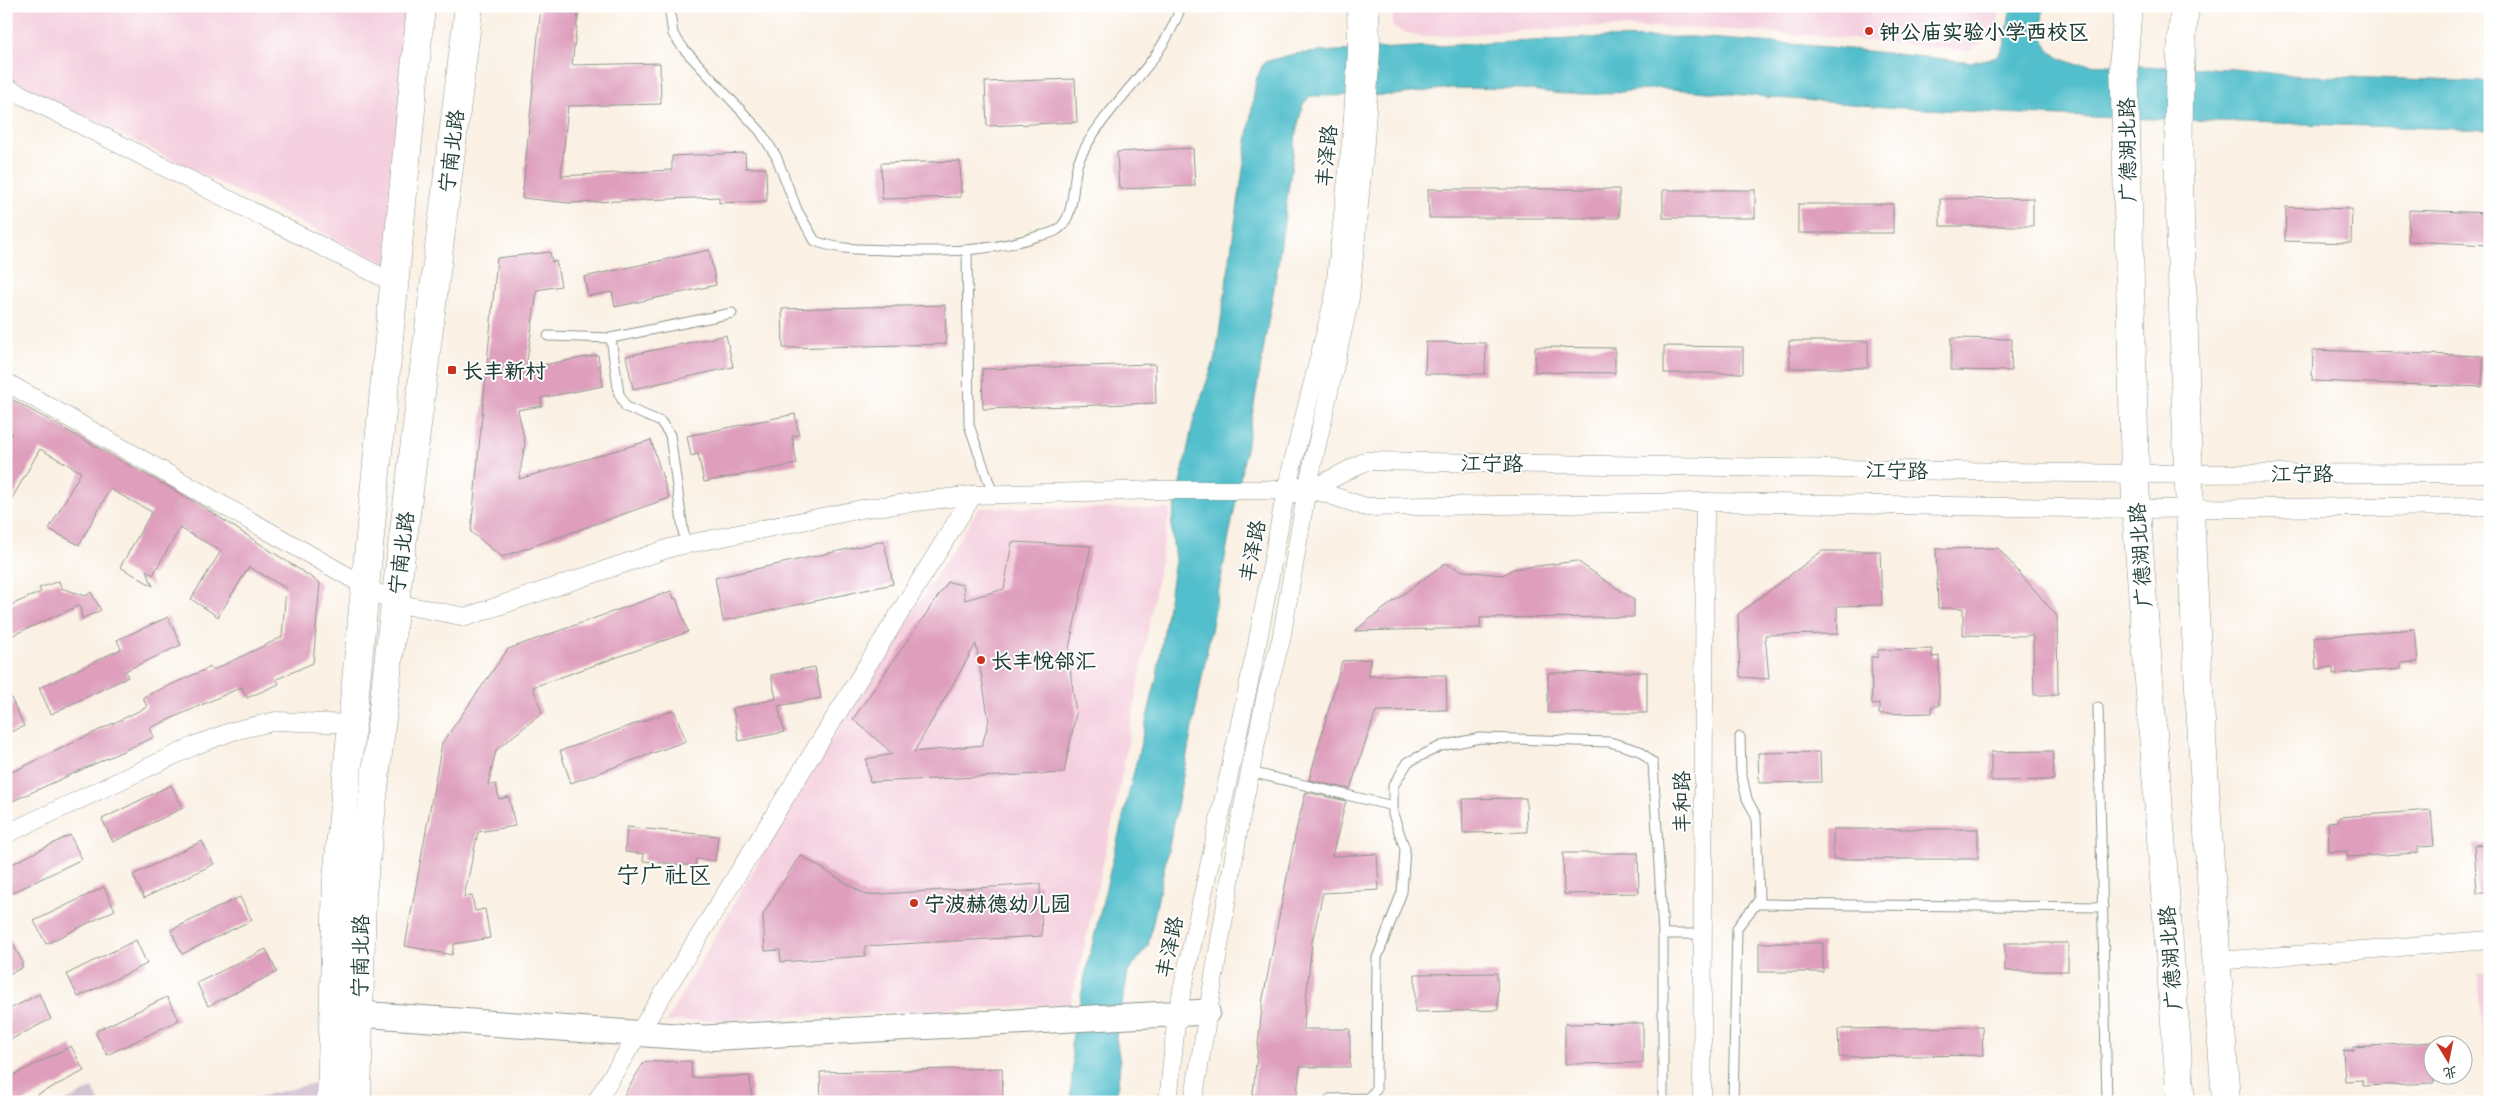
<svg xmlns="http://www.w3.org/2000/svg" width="2496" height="1108" font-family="Itim,'LXGW WenKai TC',sans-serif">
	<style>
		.built { fill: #f4cfde }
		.industrial { fill: #d0bdce }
		.water { fill: #52bfcc; stroke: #387e80 }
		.building { fill: #de9ebc; fill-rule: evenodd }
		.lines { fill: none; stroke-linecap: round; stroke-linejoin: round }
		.lane-casing { stroke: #8c968c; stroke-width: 11 }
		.street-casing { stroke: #8c968c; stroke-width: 19 }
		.secondary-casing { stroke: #8c968c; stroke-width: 27 }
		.primary-casing { stroke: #8c968c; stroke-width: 29 }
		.lane { stroke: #fff; stroke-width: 9 }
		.street { stroke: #fff; stroke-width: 18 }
		.secondary { stroke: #fff; stroke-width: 25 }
		.primary { stroke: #fff; stroke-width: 28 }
		.poi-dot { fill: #c8321e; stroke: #fff; stroke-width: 2 }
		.labels { text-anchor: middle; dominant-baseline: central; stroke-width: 4; stroke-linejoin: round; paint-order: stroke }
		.poi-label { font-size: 21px; font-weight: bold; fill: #1f3d34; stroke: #fff; text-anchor: start }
		.street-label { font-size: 21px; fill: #1f3d34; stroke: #fff }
		.quarter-label { font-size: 24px; fill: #1f3d34; stroke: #fff }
	</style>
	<rect width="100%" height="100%" fill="#fff"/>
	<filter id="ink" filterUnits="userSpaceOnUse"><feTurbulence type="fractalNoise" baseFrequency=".02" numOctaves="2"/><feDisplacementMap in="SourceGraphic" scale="10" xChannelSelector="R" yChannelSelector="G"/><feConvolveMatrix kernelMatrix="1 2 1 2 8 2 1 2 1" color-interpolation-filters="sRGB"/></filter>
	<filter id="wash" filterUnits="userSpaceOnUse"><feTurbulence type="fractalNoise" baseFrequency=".0096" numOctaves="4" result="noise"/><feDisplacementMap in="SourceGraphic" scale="20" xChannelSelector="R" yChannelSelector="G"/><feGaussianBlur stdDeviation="1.12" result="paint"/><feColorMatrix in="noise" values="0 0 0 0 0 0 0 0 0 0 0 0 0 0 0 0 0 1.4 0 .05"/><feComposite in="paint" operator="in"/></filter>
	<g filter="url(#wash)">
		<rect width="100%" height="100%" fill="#faf0e3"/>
		<!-- built -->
		<g class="built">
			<path d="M6 6H409L388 265 6 78Z"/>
			<path d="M1393 6H1999L1998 34 1968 51 1823 36 1698 28 1583 27 1420 37 1393 28Z"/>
			<path d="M979 508 1170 509 1117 802 1071 1004 666 1022 792 803Z"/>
			<path d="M2490 971V1102H2488L2477 972Z"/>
		</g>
		<!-- industrial -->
		<g class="industrial">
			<path d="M318 1082 319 1102H240Z"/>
			<path d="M93 1088 99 1102H64Z"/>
		</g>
		<!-- water -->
		<path class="water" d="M2011 6H2043C2041 40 2040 53 2076 64L2235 69 2287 75 2490 82V130L2061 116 1886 107 1660 88 1602 94H1562L1521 89 1452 88 1395 95 1310 96 1303 104 1296 134 1278 264 1250 428 1175 817 1148 946 1128 972 1116 1037 1120 1063 1116 1102H1070L1073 1063 1071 1045 1087 967 1157 676 1175 561 1171 525 1194 419 1216 355 1256 80 1264 62 1294 54 1318 52 1590 38 1694 37 1829 47 1972 62 1997 57 2005 43Z"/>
		<g id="blocks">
			<!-- building -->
			<g class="building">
				<path d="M541 6H579L572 65 660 63 661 104 568 106 561 176 672 170V156L745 153 746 168H766L767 201 719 203V197L569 203 522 198Z"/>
				<path d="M1075 79 1077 122 987 126 985 82Z"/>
				<path d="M1193 148 1195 186 1119 189 1117 152Z"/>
				<path d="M960 161 961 197 882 199 881 163Z"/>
				<path d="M1428 189H1619V218H1429Z"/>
				<rect x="1663" y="190" width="92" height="28"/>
				<path d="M2033 198V226H1940V199Z"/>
				<rect x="1798" y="204" width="95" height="29"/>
				<path d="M2286 207 2352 209 2351 243 2285 241Z"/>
				<path d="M2409 210 2490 213V245L2408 241Z"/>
				<path d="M709 250 716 285 615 307 612 292 588 296 584 277Z"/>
				<path d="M550 252 552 262 556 261 561 286 537 290 526 368 598 355 603 386 541 398 542 406 518 410 525 443 519 479 651 440 669 498 502 557 471 532 497 258Z"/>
				<path d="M945 305 946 344 783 348 782 309Z"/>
				<path d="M726 335 733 367 633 389 626 356Z"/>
				<path d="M1951 338 2012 339 2011 371 1951 370Z"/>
				<path d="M1789 341H1868V368H1790Z"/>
				<path d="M1426 342 1486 343 1485 374H1425Z"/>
				<path d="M1664 346 1743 347V373H1664Z"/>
				<path d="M1535 347 1615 348V373L1535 372Z"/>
				<path d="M2313 350 2483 356 2482 387 2312 381Z"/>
				<path d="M1155 364 1156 403 983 409 982 369Z"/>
				<path d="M6 396 202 506 320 583 313 663 277 679 279 684 247 698 242 687 150 728 154 737 6 804V775L147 707 143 697 211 667 213 670 282 637 286 588 249 567 218 617 191 599 221 551 180 528 153 575 146 570 153 586 120 567 152 512 110 489 79 545 49 529 81 472 40 449 6 509V444L12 433 6 430Z"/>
				<path d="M795 414 799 435 792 436 797 464 704 482 698 454 691 456 687 436Z"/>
				<path d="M884 541 893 584 723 621 715 578Z"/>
				<path d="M1012 542 1091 546 1068 653 1076 713 1064 773 870 782 866 759 893 754 853 719 948 582 963 585 965 600 1004 589ZM976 644 989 721 982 745 914 752Z"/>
				<path d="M1998 548 2057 616 2058 695H2034L2033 636 1963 635V608H1938L1936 549Z"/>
				<path d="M1822 551H1880L1882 605 1837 606 1838 634 1765 635 1769 679 1740 677 1738 614Z"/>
				<path d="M1577 561 1634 600V617L1480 618 1481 628 1354 631 1445 563 1463 571 1503 575 1513 569Z"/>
				<path d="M59 581 61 588 86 596 91 592 101 610 82 619 80 605 13 635 6 621V607L41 592 39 588Z"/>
				<path d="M671 591 674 599 676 598 688 632 533 687 542 713 496 750 488 785 496 784 499 799 509 797 515 826 478 832 464 897 472 896 475 911 485 909 490 938 454 944 452 955 405 946 442 743 508 649Z"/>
				<path d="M168 617 181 645 125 671 128 677 51 714 39 688 121 649 117 640Z"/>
				<path d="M2415 629 2418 662 2401 663V669L2333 674V667L2316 669 2314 637Z"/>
				<path d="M1932 649V657L1939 656V706H1932V713L1879 714V704L1872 705 1871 657H1878V650Z"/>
				<path d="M1370 659 1368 676 1446 675 1447 710 1376 711 1350 789 1309 780 1342 661Z"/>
				<path d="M815 667 821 698 778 706 784 732 739 741 733 708 776 699 771 675Z"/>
				<path d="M1647 672V713H1548V673Z"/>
				<path d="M6 687 24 726 6 734Z"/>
				<path d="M674 710 686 741 571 783 560 751Z"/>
				<path d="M2053 751 2054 780 1991 781V752Z"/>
				<path d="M1820 752 1821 782 1759 783 1758 753Z"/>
				<path d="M171 785 183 808 113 842 102 819Z"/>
				<path d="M1306 792 1346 801 1332 856 1377 854 1379 890 1323 893 1312 942 1303 1029H1350V1067H1300L1296 1102H1252L1263 998 1297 826Z"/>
				<path d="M1526 798 1527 832 1463 833 1462 799Z"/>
				<path d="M2431 810 2434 846 2418 847V853L2347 857V851L2329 852 2328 822 2339 821V817Z"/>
				<path d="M627 827 718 836 715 861 696 859 695 866 643 861 644 854 625 852Z"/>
				<rect x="1833" y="829" width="145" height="30"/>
				<path d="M70 835 82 859 12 893 6 880V867Z"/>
				<path d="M202 841 214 864 144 898 133 875Z"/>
				<path d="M2490 844V893H2477L2474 845Z"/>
				<path d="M1563 853H1638L1639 893 1564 894Z"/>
				<path d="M800 855 866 895 1040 884 1042 936 865 946V956L781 962 780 950 765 951 763 914Z"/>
				<path d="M104 887 115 910 46 944 34 921Z"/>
				<path d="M240 897 252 920 182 954 171 930Z"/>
				<path d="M6 931 22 961V968L6 975Z"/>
				<path d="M136 940 147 964 78 997 67 974Z"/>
				<rect x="1759" y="943" width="64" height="29"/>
				<rect x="2005" y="943" width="63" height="28"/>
				<path d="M266 949 277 972 208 1006 197 983Z"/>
				<path d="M1497 973 1498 1010 1415 1012V974Z"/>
				<path d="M39 994 51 1019 6 1042V1011Z"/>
				<path d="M167 997 179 1020 107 1055 96 1034 98 1030Z"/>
				<path d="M1643 1023V1063L1565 1064V1024Z"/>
				<path d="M1982 1027 1983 1055 1839 1057 1838 1029Z"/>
				<path d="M2434 1042V1083L2363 1086V1080L2345 1081 2343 1051 2354 1050V1047Z"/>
				<path d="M71 1046 84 1071 23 1102H6V1079Z"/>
				<path d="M691 1061 692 1078 750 1076 752 1102H620L644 1062Z"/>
				<path d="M1002 1068 1003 1100 821 1102 820 1072Z"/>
			</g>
		</g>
	</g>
	<g filter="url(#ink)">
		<use href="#blocks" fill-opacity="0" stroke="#8c968c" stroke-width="1"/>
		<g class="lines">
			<defs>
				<g id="lane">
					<path d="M669 6 673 34 684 49 760 131 776 156 797 210 815 241C838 250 861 249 886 250 937 252 986 253 1035 237 1042 235 1051 234 1057 230 1077 218 1071 178 1079 160 1104 104 1161 68 1181 6"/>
					<path d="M967 250 969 425 993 494"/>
					<path d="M548 336 611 338 732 313"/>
					<path d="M611 338 619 394 626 407 661 422 670 435 685 544"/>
					<path d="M2098 707 2107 1102"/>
					<path d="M1250 772 1393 806"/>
					<path d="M1757 904 2103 907"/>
					<path d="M1330 1102V1099L1368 1098 1376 1090 1377 958 1402 892 1405 849 1393 814V786L1408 762 1441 746 1480 738 1610 742 1640 751 1653 763 1663 934"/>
					<path d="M1663 1102V934H1703"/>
					<path d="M1733 1102 1737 929C1743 917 1753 911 1759 899L1756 816 1747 799 1741 772 1740 737"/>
				</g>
				<g id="street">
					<path d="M6 87 394 283"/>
					<path d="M6 382 395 603 466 617 673 547 867 508 973 495 1157 490H1286"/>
					<path d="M1312 489 1366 461 2135 474 2490 473"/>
					<path d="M1312 489 1366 507 1705 502 2136 509 2490 506"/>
					<path d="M6 834 196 745 233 731 276 721 351 724"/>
					<path d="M2217 961 2490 940"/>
					<path d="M596 1102 973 495"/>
					<path d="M1168 1102 1177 1014 1256 650 1286 490 1334 298 1352 132 1357 51 1356 6"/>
					<path d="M1193 1102 1240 821 1267 690 1281 640 1307 489 1350 298 1365 142 1371 48 1370 6"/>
					<path d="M1702 1102 1705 502"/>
				</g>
				<g id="secondary">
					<path d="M1286 490 1312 489"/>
					<path d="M359 1014 704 1038 1207 1012"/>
				</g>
				<g id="primary">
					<path d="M2128 6 2124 56 2136 509 2181 1102"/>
					<path d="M2185 6C2173 116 2181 227 2184 337 2190 592 2209 847 2226 1102"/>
					<path d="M331 1102 337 879 421 6"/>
					<path d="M357 1102 362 894 395 603 469 6"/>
				</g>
			</defs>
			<!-- lane casing -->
			<use href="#lane" class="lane-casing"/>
			<!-- street casing -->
			<use href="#street" class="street-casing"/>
			<!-- secondary casing -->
			<use href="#secondary" class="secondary-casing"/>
			<!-- primary casing -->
			<use href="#primary" class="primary-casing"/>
			<!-- lane -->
			<use href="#lane" class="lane"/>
			<!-- street -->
			<use href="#street" class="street"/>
			<!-- secondary -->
			<use href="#secondary" class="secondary"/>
			<!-- primary -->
			<use href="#primary" class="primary"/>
		</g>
	</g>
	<!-- markers -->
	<g class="poi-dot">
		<circle cx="1869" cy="31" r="5"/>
		<rect x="447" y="365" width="10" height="10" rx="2.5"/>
		<circle cx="981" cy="660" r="5"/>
		<circle cx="914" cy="903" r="5"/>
	</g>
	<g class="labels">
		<!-- poi labels -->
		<g class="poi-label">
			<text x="1879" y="31">钟公庙实验小学西校区</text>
			<text x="462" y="370">长丰新村</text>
			<text x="991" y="660">长丰悦邻汇</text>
			<text x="924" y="903">宁波赫德幼儿园</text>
		</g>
		<!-- street labels -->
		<g class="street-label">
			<text transform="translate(2127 150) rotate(-91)">广德湖北路</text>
			<text transform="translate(451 151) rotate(-83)">宁南北路</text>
			<text transform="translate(1326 156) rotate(-84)">丰泽路</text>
			<text transform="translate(1492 463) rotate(1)">江宁路</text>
			<text transform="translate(1897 470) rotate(1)">江宁路</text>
			<text x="2302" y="473">江宁路</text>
			<text transform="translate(1252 551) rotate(-79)">丰泽路</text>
			<text transform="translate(401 553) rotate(-83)">宁南北路</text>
			<text transform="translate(2140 555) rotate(-94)">广德湖北路</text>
			<text transform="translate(1681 802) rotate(-90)">丰和路</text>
			<text transform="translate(1169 947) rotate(-78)">丰泽路</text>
			<text transform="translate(360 956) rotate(-89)">宁南北路</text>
			<text transform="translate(2170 958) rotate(-94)">广德湖北路</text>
		</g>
		<!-- quarter labels -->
		<g class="quarter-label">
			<text x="664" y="874">宁广社区</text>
		</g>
	</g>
	<!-- margin -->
	<rect width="2496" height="1108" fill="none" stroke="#fff" stroke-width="25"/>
	<!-- north arrow -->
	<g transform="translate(2448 1060) rotate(170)"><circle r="24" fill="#ffffff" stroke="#a5b1ae"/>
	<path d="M0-4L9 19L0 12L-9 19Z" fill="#c8321e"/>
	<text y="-8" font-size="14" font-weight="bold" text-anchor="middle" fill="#1f3d34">北</text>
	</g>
</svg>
